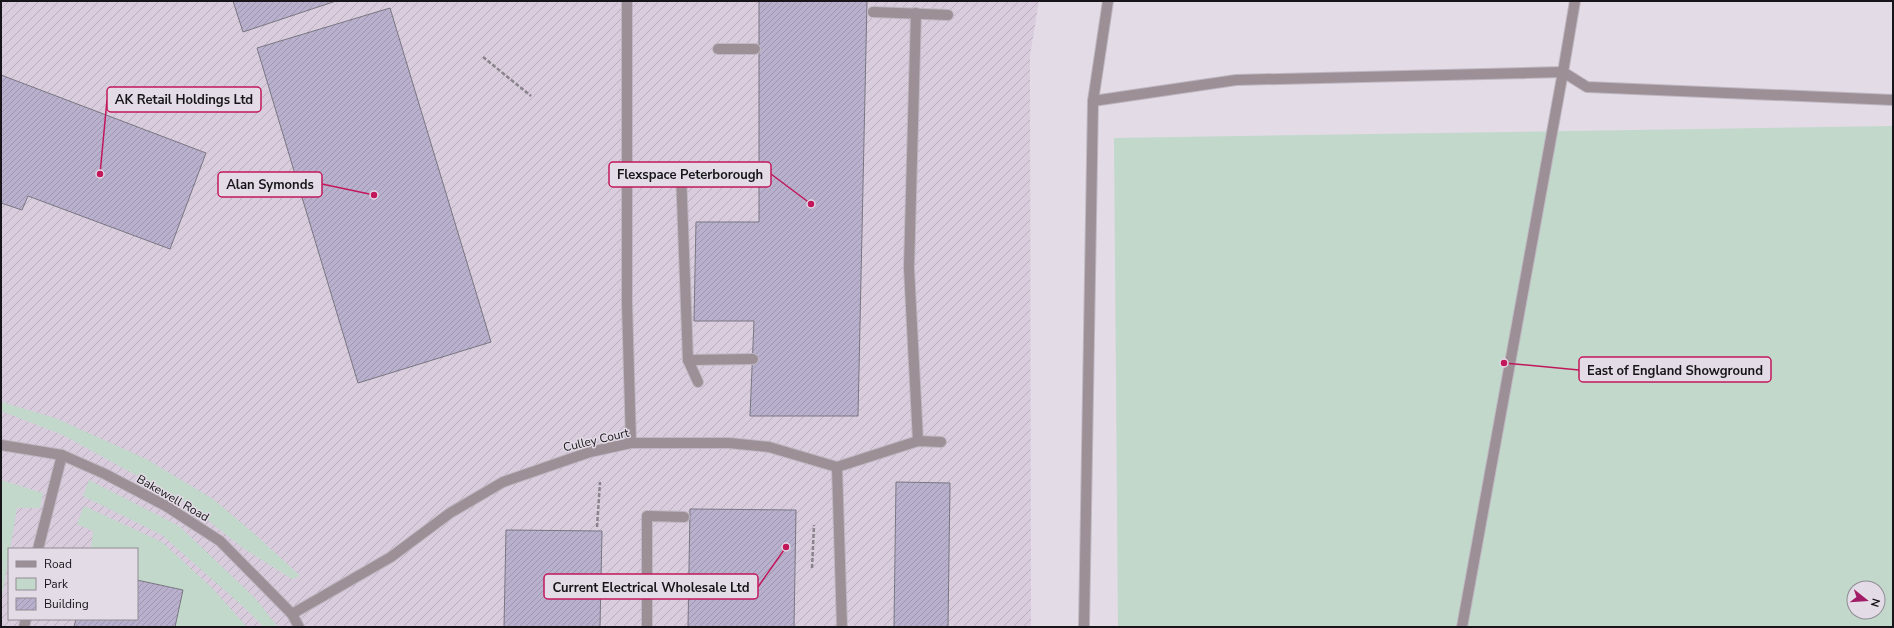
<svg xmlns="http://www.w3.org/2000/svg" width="1894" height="628" font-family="'Nunito Sans',sans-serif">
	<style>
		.industrial { fill: url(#industrial-furrows); fill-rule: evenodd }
		.green { fill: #c1d8cb; fill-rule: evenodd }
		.building { fill: url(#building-hatch); stroke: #7a7782 }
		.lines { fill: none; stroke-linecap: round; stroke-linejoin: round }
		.service-casing { stroke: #beb7c1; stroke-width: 12 }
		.minor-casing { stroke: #beb7c1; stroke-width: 12 }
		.tertiary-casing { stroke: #beb7c1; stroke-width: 12 }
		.path { stroke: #89848b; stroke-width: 2.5; stroke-dasharray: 4 2; stroke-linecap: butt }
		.service { stroke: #9c8f96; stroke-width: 10 }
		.minor { stroke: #9c8f96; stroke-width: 10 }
		.tertiary { stroke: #9c8f96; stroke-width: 10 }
		.labels { text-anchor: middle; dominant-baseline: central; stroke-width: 3; stroke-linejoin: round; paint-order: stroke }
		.street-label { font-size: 12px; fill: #171519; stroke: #e3dbe6 }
		.leader { fill: none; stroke: #c2185b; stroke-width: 1.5 }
		.callout-dot { fill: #c2185b; stroke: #e3dbe6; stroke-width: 1.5 }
		.callout { fill: #e3dbe6; stroke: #c2185b; stroke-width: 1.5 }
		.callout-label { font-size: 13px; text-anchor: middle; font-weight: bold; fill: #171519 }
	</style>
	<defs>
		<pattern id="industrial-furrows" width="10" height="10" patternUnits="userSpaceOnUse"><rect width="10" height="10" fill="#d8ccdd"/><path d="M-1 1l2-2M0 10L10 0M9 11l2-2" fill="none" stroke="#b9aebd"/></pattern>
		<pattern id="building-hatch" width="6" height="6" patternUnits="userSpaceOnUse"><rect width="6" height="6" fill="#b8b0cc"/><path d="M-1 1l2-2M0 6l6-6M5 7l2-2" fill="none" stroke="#9d96af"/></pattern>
	</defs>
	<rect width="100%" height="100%" fill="#e3dbe6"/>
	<!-- industrial -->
	<path class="industrial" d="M1 1H1039L1030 55 1031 627H1ZM9 549H137V619H9Z"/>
	<!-- green -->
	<g class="green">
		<path d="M1893 126V627H1118L1114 138ZM1854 588H1878V612H1854Z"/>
		<path d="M1 402 55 418 146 459 213 499 257 536 300 576 292 579 243 548 185 502 63 435 1 411Z"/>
		<path d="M1 480 43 493 40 508H17L1 603Z"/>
		<path d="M89 480 179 526 255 598 278 627H264L247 610 162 535 83 496Z"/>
		<path d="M84 506 162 542 212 588 247 627H175L183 590 137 580V549H91L93 531 77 524Z"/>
	</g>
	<!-- building -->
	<g class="building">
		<path d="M233 1H336L243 32Z"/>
		<path d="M759 1H867L858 416H750L754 321H694L696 222H759Z"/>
		<path d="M390 8 491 342 358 383 257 48Z"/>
		<path d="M1 75 206 153 170 249 28 196 22 210 1 203Z"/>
		<path d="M896 482 950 483 948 627H894Z"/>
		<path d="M690 509 796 510 794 627H688Z"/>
		<path d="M506 530 602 531 600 627H504Z"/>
		<path d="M137 580 183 590 175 627H74L76 619H137Z"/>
	</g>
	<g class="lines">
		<defs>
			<g id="service">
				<path d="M1575 1 1563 72 1587 87 1893 100"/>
				<path d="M873 12 948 15"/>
				<path d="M916 13 909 268 918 441"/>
				<path d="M718 49H755"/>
				<path d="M1093 101 1236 80 1563 72 1462 627"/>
				<path d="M681 172 688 360 753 359"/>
				<path d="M688 360 698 382"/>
				<path d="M837 467 842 627"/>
				<path d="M38 549 62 455"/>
				<path d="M24 627 26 619"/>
				<path d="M647 627V516L684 517"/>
				<path d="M1084 627 1093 101 1108 1"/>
			</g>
			<g id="minor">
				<path d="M627 1V303L631 443"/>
				<path d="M292 614 391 557 450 513 503 482 590 452 631 443H729L769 447 837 467 918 441 941 442"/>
			</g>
			<path id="tertiary" d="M1 445 62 455 105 474 166 506 220 541 292 614 299 627"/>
		</defs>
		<!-- service casing -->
		<use href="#service" class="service-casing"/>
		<!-- minor casing -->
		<use href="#minor" class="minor-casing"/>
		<!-- tertiary casing -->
		<use href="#tertiary" class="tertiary-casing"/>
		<!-- path -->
		<g class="path">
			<path d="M483 57 531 96"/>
			<path d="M597 527 600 482"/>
			<path d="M812 568 814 525"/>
		</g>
		<!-- service -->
		<use href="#service" class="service"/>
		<!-- minor -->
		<use href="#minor" class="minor"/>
		<!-- tertiary -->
		<use href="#tertiary" class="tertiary"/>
	</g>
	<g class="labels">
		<!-- street labels -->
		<g class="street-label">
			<text transform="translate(596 440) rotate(-13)">Culley Court</text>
			<text transform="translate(173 498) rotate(30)">Bakewell Road</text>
		</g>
	</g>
	<!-- callouts -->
	<path class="leader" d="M100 174L107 100M811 204L771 174M374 195L322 184M1504 363L1579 370M786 547L758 587"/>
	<g class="callout-dot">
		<circle cx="100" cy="174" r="4"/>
		<circle cx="811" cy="204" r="4"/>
		<circle cx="374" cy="195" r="4"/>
		<circle cx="1504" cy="363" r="4"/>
		<circle cx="786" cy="547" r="4"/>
	</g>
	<g class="callout">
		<rect x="107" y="87" width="154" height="25" rx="4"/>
		<rect x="609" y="162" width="162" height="25" rx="4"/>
		<rect x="218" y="172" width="104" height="25" rx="4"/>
		<rect x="1579" y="357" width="192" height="25" rx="4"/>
		<rect x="544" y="574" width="214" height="25" rx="4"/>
	</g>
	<g class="callout-label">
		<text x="184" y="104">AK Retail Holdings Ltd</text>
		<text x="690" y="179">Flexspace Peterborough</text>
		<text x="270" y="189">Alan Symonds</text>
		<text x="1675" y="375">East of England Showground</text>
		<text x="651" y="592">Current Electrical Wholesale Ltd</text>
	</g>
	<!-- border -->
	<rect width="1894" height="628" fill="none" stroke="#171519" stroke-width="4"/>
	<!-- legend -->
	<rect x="8" y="548" width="130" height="72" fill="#e3dbe6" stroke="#918c94"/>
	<rect x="16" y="561" width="20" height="6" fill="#9c8f96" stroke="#918c94"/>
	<text x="44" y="568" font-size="12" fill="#171519">Road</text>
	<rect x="16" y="578" width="20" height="12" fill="#c1d8cb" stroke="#918c94"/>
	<text x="44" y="588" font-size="12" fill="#171519">Park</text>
	<rect x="16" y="598" width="20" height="12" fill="url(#building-hatch)" stroke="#918c94"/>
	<text x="44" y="608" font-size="12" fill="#171519">Building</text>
	<!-- north arrow -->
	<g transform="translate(1866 600) rotate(107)"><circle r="19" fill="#e3dbe6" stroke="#918c94"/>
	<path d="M0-3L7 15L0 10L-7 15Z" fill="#a21b66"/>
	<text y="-6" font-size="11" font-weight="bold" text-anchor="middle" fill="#171519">N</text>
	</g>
</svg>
